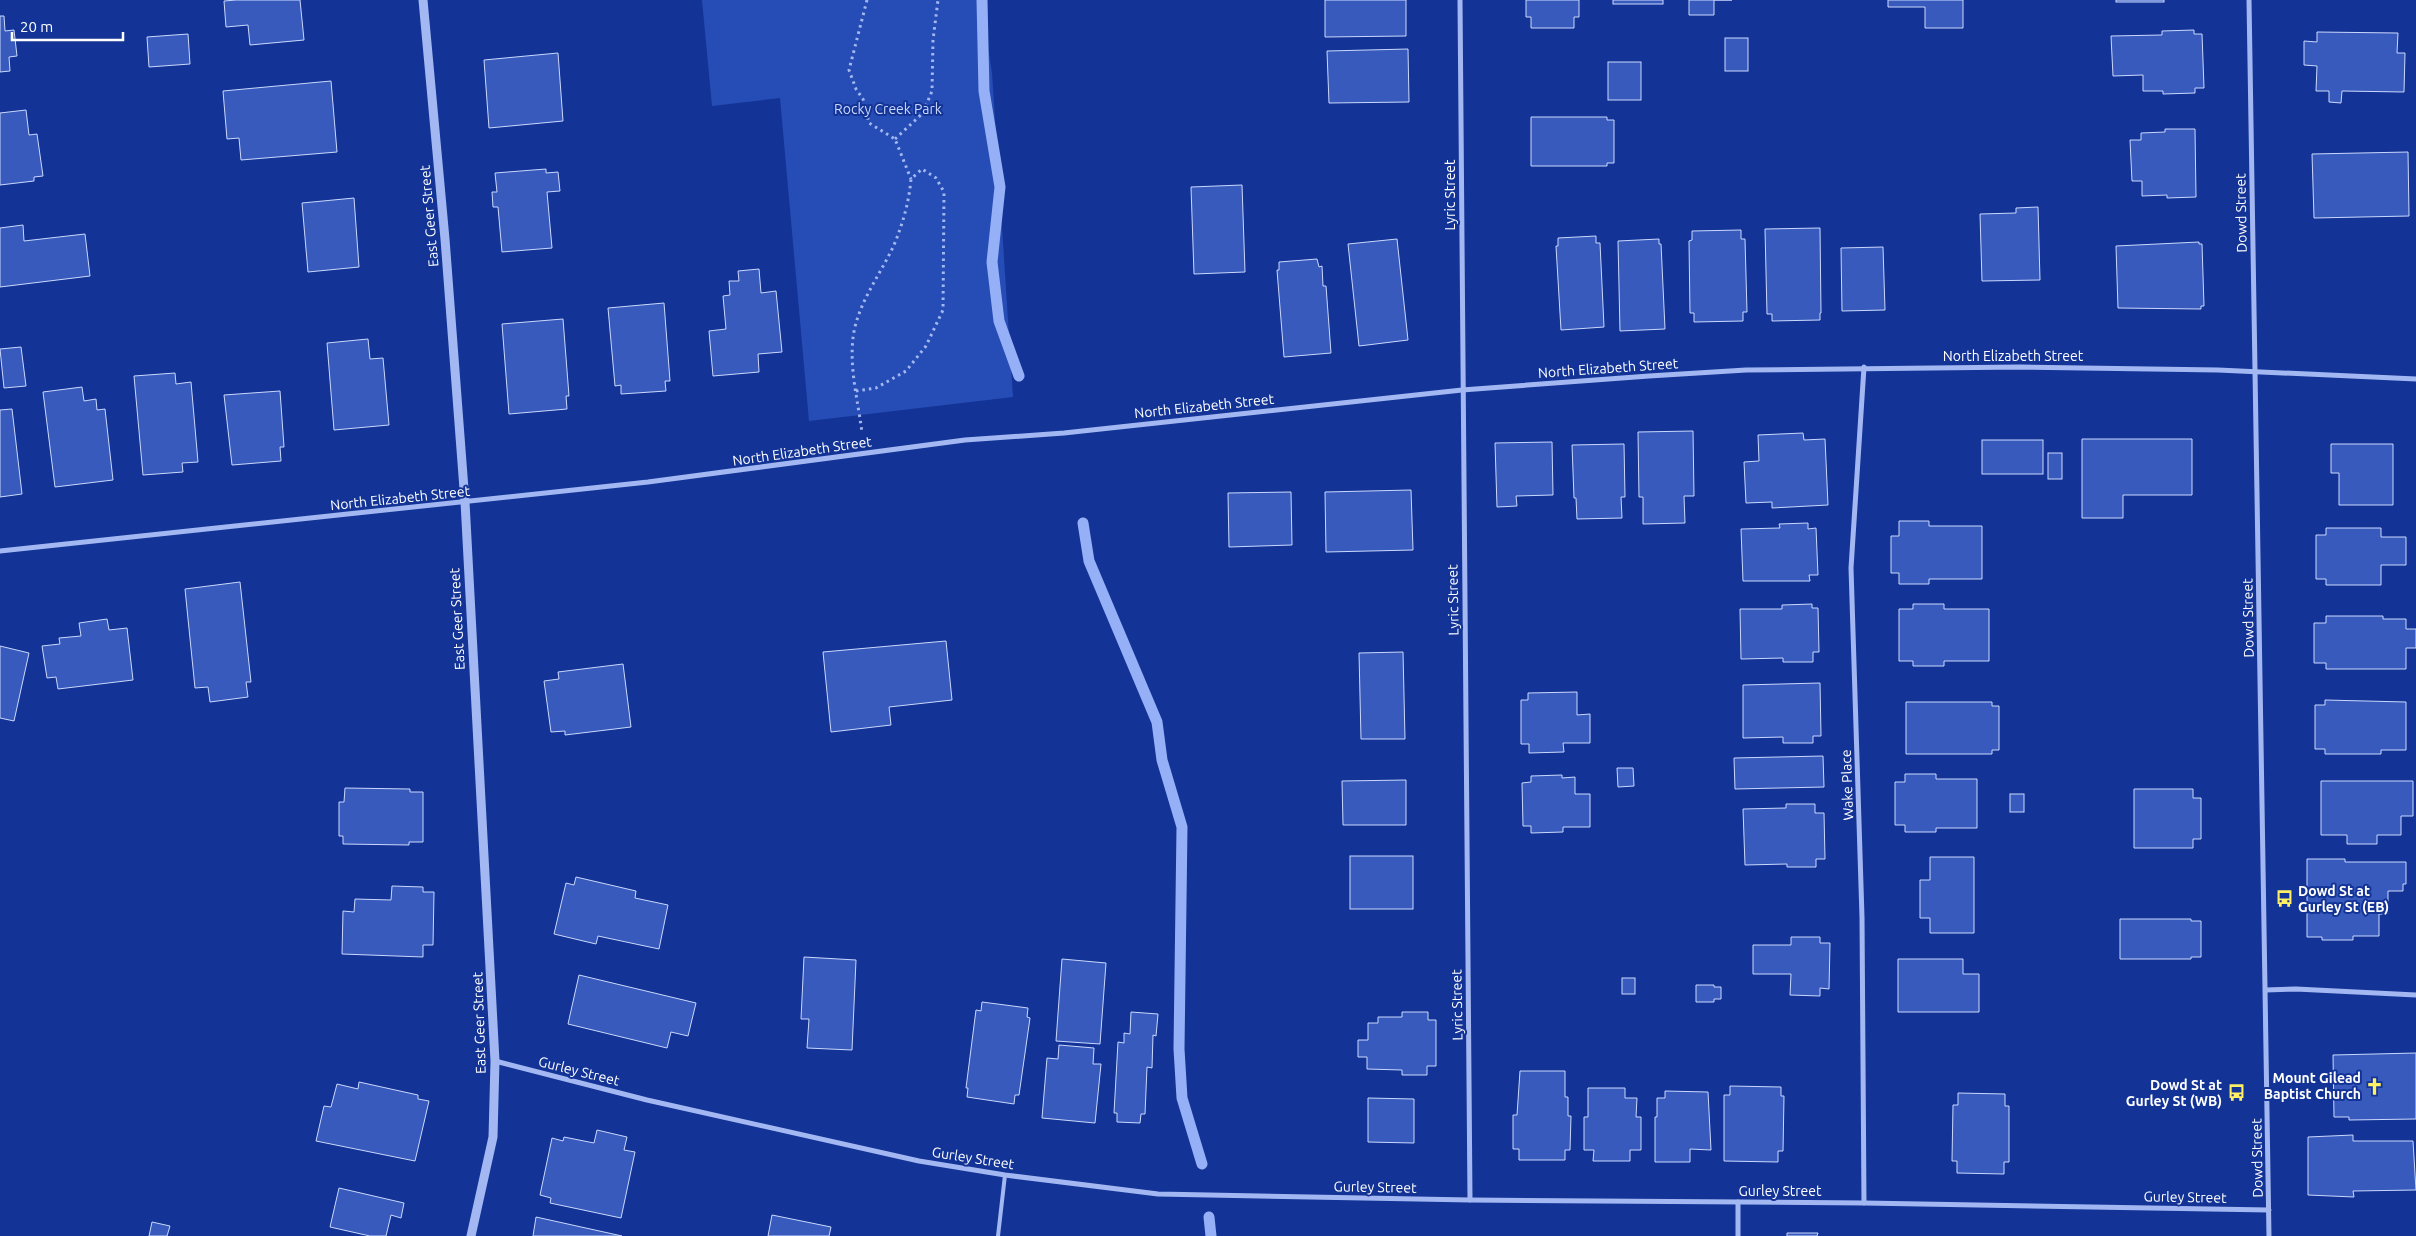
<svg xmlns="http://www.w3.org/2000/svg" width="2416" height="1236" font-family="Ubuntu,sans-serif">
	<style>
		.green { fill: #264cb5 }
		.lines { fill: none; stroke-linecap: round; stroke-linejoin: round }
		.stream { stroke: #95b0f6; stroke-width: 11 }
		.building { fill: #375abc; stroke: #cbd8fd }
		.path { stroke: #a3b8f2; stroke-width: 3; stroke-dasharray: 2.5 4; stroke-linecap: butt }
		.service { stroke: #a3b8f2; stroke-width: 4 }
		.minor { stroke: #a3b8f2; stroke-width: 5 }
		.tertiary { stroke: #a3b8f2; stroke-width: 9 }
		.labels { text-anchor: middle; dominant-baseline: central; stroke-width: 4; stroke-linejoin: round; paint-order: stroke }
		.park-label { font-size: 14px; fill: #cbd8fd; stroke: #133496 }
		.street-label { font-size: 14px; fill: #fff; stroke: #133496 }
		.poi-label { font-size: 14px; font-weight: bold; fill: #fff; stroke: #133496; text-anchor: end }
	</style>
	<rect width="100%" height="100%" fill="#133496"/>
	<!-- green -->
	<path class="green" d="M702 0H981L992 73 1013 397 809 421 780 98 712 106Z"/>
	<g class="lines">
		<!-- stream -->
		<g class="stream">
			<path d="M982 0 984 91 1000 187 992 262 999 321 1019 376"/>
			<path d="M1083 523 1089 561 1157 722 1162 760 1182 827 1179 1049 1182 1098 1202 1164"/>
			<path d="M1209 1217 1211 1236"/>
		</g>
	</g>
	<!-- building -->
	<g class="building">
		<path d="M236 0H300L304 40 250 45 248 25 226 27 224 1Z"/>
		<path d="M1325 0H1406V36L1325 37Z"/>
		<path d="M1526 0H1579V17H1574V28H1531V17H1526Z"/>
		<rect x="1613" y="0" width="50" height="4"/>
		<path d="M1689 0H1732H1714V15H1689Z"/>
		<path d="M1888 0H1963V28H1925V7H1888Z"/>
		<rect x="2116" y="0" width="48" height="2"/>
		<path d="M0 16H4L5 31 14 30 17 56 9 57 10 71 0 72Z"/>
		<path d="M2194 30V34H2202L2204 88H2195V93L2163 94V91H2143V75L2113 76 2111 36 2162 35V31Z"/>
		<path d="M2317 32 2398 33 2397 53H2405L2404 92 2342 91 2341 103 2329 102V91H2316L2317 66 2304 65V41L2317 42Z"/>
		<path d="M188 34 190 64 149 67 147 37Z"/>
		<rect x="1725" y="38" width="23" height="33"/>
		<path d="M1408 49 1409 102 1329 103 1327 51Z"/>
		<path d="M558 53 563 121 489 128 484 60Z"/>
		<rect x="1608" y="62" width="33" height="38"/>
		<path d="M331 81 337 152 241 160 239 138 227 139 223 91Z"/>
		<path d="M26 110 29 135 37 134 43 176 34 177V181L0 185V113Z"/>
		<path d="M1531 117H1607V120H1614V163H1607V166H1531Z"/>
		<path d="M2165 129H2195L2196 197 2167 198V195L2142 196V181H2132L2130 140H2141V133L2165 132Z"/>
		<path d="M2408 152 2409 216 2314 218 2312 154Z"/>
		<path d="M546 169V173L558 172 560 191 547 192 552 248 502 252 498 207H493L492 192H497L495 173Z"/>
		<path d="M1242 185 1245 272 1194 274 1191 187Z"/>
		<path d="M354 198 359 267 308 272 302 203Z"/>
		<path d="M2038 207 2040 280 1982 281 1980 214 2016 213V208Z"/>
		<path d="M23 225 24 241 85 234 90 276 0 287V228Z"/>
		<path d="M1820 228 1821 313H1820V320L1772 321V314H1767L1765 229Z"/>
		<path d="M1741 230V239H1745L1747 312H1743V321L1694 322V313H1690L1689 241 1692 240V231Z"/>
		<path d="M1596 236V243H1600L1604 327 1561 330 1556 246H1558V238Z"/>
		<path d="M1397 239 1408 340 1359 346 1348 244Z"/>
		<path d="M1659 239V244H1661L1665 329 1620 331 1618 241Z"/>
		<path d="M2199 242V244H2202L2204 306H2201V309L2118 308 2116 246Z"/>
		<path d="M1883 247 1885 310 1842 311 1841 248Z"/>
		<path d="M1317 259 1319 267 1322 266 1323 286H1326L1331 353 1284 357 1277 270H1279V262Z"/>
		<path d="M759 269 761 293 776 291 782 352 758 354 759 372 713 376 709 331 726 329 723 296 730 295 729 281H739L738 271Z"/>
		<path d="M664 303 670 381H665L666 391 621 394V385L615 386 608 308Z"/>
		<path d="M563 319 569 396H566L567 409 509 414 502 324Z"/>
		<path d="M368 339 370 359 383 358 389 425 334 430 327 343Z"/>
		<path d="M21 347 26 386 4 388 0 349Z"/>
		<path d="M175 373 176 384 191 382 198 462 182 463 183 472 143 475 134 376Z"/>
		<path d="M82 387 84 401 96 399 97 410 105 409 113 480 55 487 43 392Z"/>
		<path d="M280 391 284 447H280L281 461 232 465 224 395Z"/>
		<path d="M12 409 22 494 0 497V410Z"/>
		<path d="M1693 431 1694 496H1684L1685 523 1643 524V497H1639L1638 432Z"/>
		<path d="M1803 433 1804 440 1825 439 1828 505 1772 508V502L1746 503 1744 462 1759 461 1758 435Z"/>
		<path d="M2082 439H2192V495H2123V518H2082Z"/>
		<rect x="1982" y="440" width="61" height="34"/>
		<path d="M1552 442 1553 495 1516 496 1517 506 1497 507 1495 443Z"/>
		<path d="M1624 444 1625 497H1621L1622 518 1577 519 1576 498H1574L1572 445Z"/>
		<path d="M2331 444H2393V505H2339V473H2331Z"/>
		<rect x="2048" y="453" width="14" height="26"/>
		<path d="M1411 490 1413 550 1326 552 1325 492Z"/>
		<path d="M1291 492 1292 545 1229 547 1228 493Z"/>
		<path d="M1899 521H1929V526H1982V579H1929V584H1899V573H1891V536H1899Z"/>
		<path d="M1808 523V529L1816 528 1818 575H1809L1810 581H1743L1741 529 1780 528 1779 524Z"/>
		<path d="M2326 528H2381V537H2406V565H2381V585H2326V579H2316V535H2326Z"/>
		<path d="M240 582 251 682H246L248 697 210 702 208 687 195 688 185 589Z"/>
		<path d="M1812 604V608H1818L1819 652H1813V662H1783V658L1741 659 1740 609H1782V605Z"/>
		<path d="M1913 604H1944V609H1989V661H1944V666H1913V661H1899V609H1913Z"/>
		<path d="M2326 616H2383V619H2406V629H2416V648H2406V669H2326V663H2314V623H2326Z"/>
		<path d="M107 619 109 630 127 628 133 680 58 689 56 677 47 678 42 646 60 644 59 638 81 636 79 623Z"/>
		<path d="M946 641 952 700 889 707 891 725 831 732 823 652Z"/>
		<path d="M0 646 29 653 14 721 0 718Z"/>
		<path d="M1403 652 1405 739H1361L1359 653Z"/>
		<path d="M623 664 631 727 565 735V731L551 732 544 681 559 679 558 672Z"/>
		<path d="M1820 683 1821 736H1813V743H1783V737L1743 738V685Z"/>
		<path d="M1577 692V715L1590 714V743H1563L1564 752 1529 753V744H1521V700H1528V693Z"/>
		<path d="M2325 700 2406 702V750H2381V754H2325V749H2315V705H2325Z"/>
		<path d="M1906 702H1992V706H1999V750H1992V754H1906Z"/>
		<path d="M1823 756 1824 787 1735 789 1734 758Z"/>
		<path d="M1617 768H1633L1634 786 1618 787Z"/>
		<path d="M1905 774H1936V779H1977V828H1936V832H1905V825H1895V782H1905Z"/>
		<path d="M1562 775V778L1575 777V794H1590V827H1563V832L1531 833V826H1523L1522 783 1531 782V776Z"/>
		<path d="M1406 780V825H1343L1342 781Z"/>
		<path d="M2321 781H2413V816H2401V835H2377V844H2347V835H2321Z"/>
		<path d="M345 788 410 789V792H423V842H409V845L343 844V836H339V802H344Z"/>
		<path d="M2134 789H2193V798H2201V839H2193V848H2134Z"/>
		<rect x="2010" y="794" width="14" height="18"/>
		<path d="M1786 804H1815V813H1824L1825 859H1816V867H1787V864L1745 865 1743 809 1786 808Z"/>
		<rect x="1350" y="856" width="63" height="53"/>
		<path d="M1930 857H1974V933H1930V918H1920V880H1930Z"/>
		<path d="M2307 859H2345V862H2406V884H2403V891H2388V914H2379V936H2353V940H2322V937H2307Z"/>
		<path d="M576 877 636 891 635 898 668 905 659 949 598 936 596 944 554 934 566 883 574 885Z"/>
		<path d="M392 886 423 887V892H434L433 945H423V957L342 954 343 911 354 912 355 899 391 900Z"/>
		<path d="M2120 919H2191V921H2201V957H2191V959H2120Z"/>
		<path d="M1791 937H1820V943H1830L1829 989 1820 988V996L1790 995 1791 974H1753V945H1791Z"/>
		<path d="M804 957 856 960 852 1050 807 1048 809 1019H801Z"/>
		<path d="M1062 959 1106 963 1100 1044 1056 1041Z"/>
		<path d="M1898 959H1963V974H1979V1012H1898Z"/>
		<path d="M579 975 696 1003 688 1036 671 1032 667 1048 568 1024Z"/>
		<rect x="1622" y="978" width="13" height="16"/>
		<path d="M1696 985H1714V987H1721V999H1714V1002H1696Z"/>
		<path d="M982 1002 1028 1008 1027 1017 1030 1018 1019 1095H1015L1014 1104 967 1097 968 1088H966L976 1010 981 1011Z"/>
		<path d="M1131 1012 1158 1014 1156 1036 1153 1035 1152 1068 1147 1067 1145 1114H1141L1140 1123 1117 1122V1113H1114L1118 1042 1124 1043V1033L1130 1034Z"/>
		<path d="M1402 1012H1428V1020H1436V1066H1427V1075H1402V1070L1367 1069V1057H1358V1040H1368V1023H1378V1017H1402Z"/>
		<path d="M1059 1045 1094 1048 1093 1064H1101L1095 1123 1042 1118 1047 1058 1058 1059Z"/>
		<path d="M2416 1053V1119L2349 1120V1117H2334L2333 1055Z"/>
		<path d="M1520 1071H1565V1097H1568V1116H1571L1570 1150H1565V1160H1519V1149H1513V1115H1517Z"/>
		<path d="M359 1082 418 1095V1099L429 1101 415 1161 316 1141 324 1106 331 1107 337 1084 358 1089Z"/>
		<path d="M1730 1086 1781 1087V1096H1784L1783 1151H1778V1162L1724 1161V1095H1730Z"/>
		<path d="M1588 1088H1625V1098H1637L1636 1117H1641V1150H1630V1161H1593L1594 1150H1584V1117H1588Z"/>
		<path d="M1665 1091 1708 1092 1711 1150 1690 1149V1162H1655V1117H1657V1098H1665Z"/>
		<path d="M1958 1093 2005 1094V1106H2009V1162H2004V1174L1957 1173V1161H1952L1953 1105H1958Z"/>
		<path d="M1368 1098 1414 1099V1143L1368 1142Z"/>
		<path d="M597 1130 627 1137 624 1150 635 1152 621 1218 550 1203 551 1198 540 1195 552 1138 563 1141 564 1137 594 1143Z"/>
		<path d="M2353 1135V1141H2413L2416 1190 2353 1191 2354 1197 2308 1195V1137Z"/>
		<path d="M339 1188 404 1203 401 1218 391 1215 386 1236H370L330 1227Z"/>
		<path d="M772 1215 831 1227 829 1236H768Z"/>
		<path d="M536 1217 622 1236H533Z"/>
		<path d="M152 1222 170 1226 167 1236H149Z"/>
		<path d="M1787 1233H1818L1817 1236H1787Z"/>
	</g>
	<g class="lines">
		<!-- path -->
		<g class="path">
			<path d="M867 0 849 70 856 89 863 99 869 123 895 139 911 179"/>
			<path d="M895 139 923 113 932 91 933 40 938 0"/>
			<path d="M856 391 876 388 906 371 926 346 943 310 944 192 936 178 922 169 911 179C909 202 903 223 894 245 882 271 864 295 856 323 846 358 858 399 862 433"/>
		</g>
		<!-- service -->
		<path class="service" d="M998 1236 1005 1175"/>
		<!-- minor -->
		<g class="minor">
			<path d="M1460 0 1470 1200"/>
			<path d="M2249 0 2269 1236"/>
			<path d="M1864 367 1851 568 1862 917 1864 1203"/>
			<path d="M0 551 648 482 965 440 1064 433 1462 390 1649 376 1746 370 2020 367 2218 370 2416 379"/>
			<path d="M2266 990 2296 989 2416 995"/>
			<path d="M495 1061 647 1100 919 1161 1005 1175 1158 1194 1470 1200 1864 1203 2269 1210"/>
			<path d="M1738 1236V1202"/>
		</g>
		<!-- tertiary -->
		<path class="tertiary" d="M423 0 445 239 465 502 495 1061 493 1137 471 1236"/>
	</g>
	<!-- icons -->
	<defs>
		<symbol id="bus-bare" viewBox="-9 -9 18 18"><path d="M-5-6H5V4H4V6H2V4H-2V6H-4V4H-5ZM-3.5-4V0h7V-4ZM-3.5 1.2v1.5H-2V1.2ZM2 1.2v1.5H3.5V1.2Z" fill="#ffef65" stroke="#133496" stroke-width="2.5" paint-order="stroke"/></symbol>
		<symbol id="church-bare" viewBox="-9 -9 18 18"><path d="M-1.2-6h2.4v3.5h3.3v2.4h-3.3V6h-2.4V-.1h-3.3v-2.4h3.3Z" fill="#ffef65" stroke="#133496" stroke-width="2.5" paint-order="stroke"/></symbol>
	</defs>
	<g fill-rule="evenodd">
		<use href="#bus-bare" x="2272" y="886" width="25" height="25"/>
		<use href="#church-bare" x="2362" y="1074" width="25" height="25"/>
		<use href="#bus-bare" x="2224" y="1080" width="25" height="25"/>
	</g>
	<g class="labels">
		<!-- park labels -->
		<g class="park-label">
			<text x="888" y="109">Rocky Creek Park</text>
		</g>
		<!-- street labels -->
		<g class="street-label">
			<text transform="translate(1450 195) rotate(-90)">Lyric Street</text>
			<text transform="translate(2241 213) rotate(-91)">Dowd Street</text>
			<text transform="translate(429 216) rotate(-95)">East Geer Street</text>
			<text x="2013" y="356">North Elizabeth Street</text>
			<text transform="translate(1608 368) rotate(-4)">North Elizabeth Street</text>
			<text transform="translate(1204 406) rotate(-6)">North Elizabeth Street</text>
			<text transform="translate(802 451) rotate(-8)">North Elizabeth Street</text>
			<text transform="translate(400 498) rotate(-6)">North Elizabeth Street</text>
			<text transform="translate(1453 600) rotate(-91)">Lyric Street</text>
			<text transform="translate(2248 618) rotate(-91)">Dowd Street</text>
			<text transform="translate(457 619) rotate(-93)">East Geer Street</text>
			<text transform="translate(1847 785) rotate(-92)">Wake Place</text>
			<text transform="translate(1457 1005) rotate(-91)">Lyric Street</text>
			<text transform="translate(479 1023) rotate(-92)">East Geer Street</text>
			<text transform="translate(579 1071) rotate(14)">Gurley Street</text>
			<text transform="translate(973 1158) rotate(9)">Gurley Street</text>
			<text transform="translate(2257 1158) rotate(-91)">Dowd Street</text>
			<text transform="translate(1375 1187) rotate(1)">Gurley Street</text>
			<text x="1780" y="1191">Gurley Street</text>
			<text transform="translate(2185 1197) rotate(1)">Gurley Street</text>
		</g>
		<!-- poi labels -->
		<g class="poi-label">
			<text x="2298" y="891" text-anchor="start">Dowd St at<tspan x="2298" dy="16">Gurley St (EB)</tspan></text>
			<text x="2361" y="1078">Mount Gilead<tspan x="2361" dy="16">Baptist Church</tspan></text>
			<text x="2222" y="1085">Dowd St at<tspan x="2222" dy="16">Gurley St (WB)</tspan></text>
		</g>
	</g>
	<!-- scale -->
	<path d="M12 32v8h111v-8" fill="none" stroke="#ffffff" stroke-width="2.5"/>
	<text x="20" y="32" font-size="15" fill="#ffffff" stroke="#133496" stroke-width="4" paint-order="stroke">20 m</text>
</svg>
